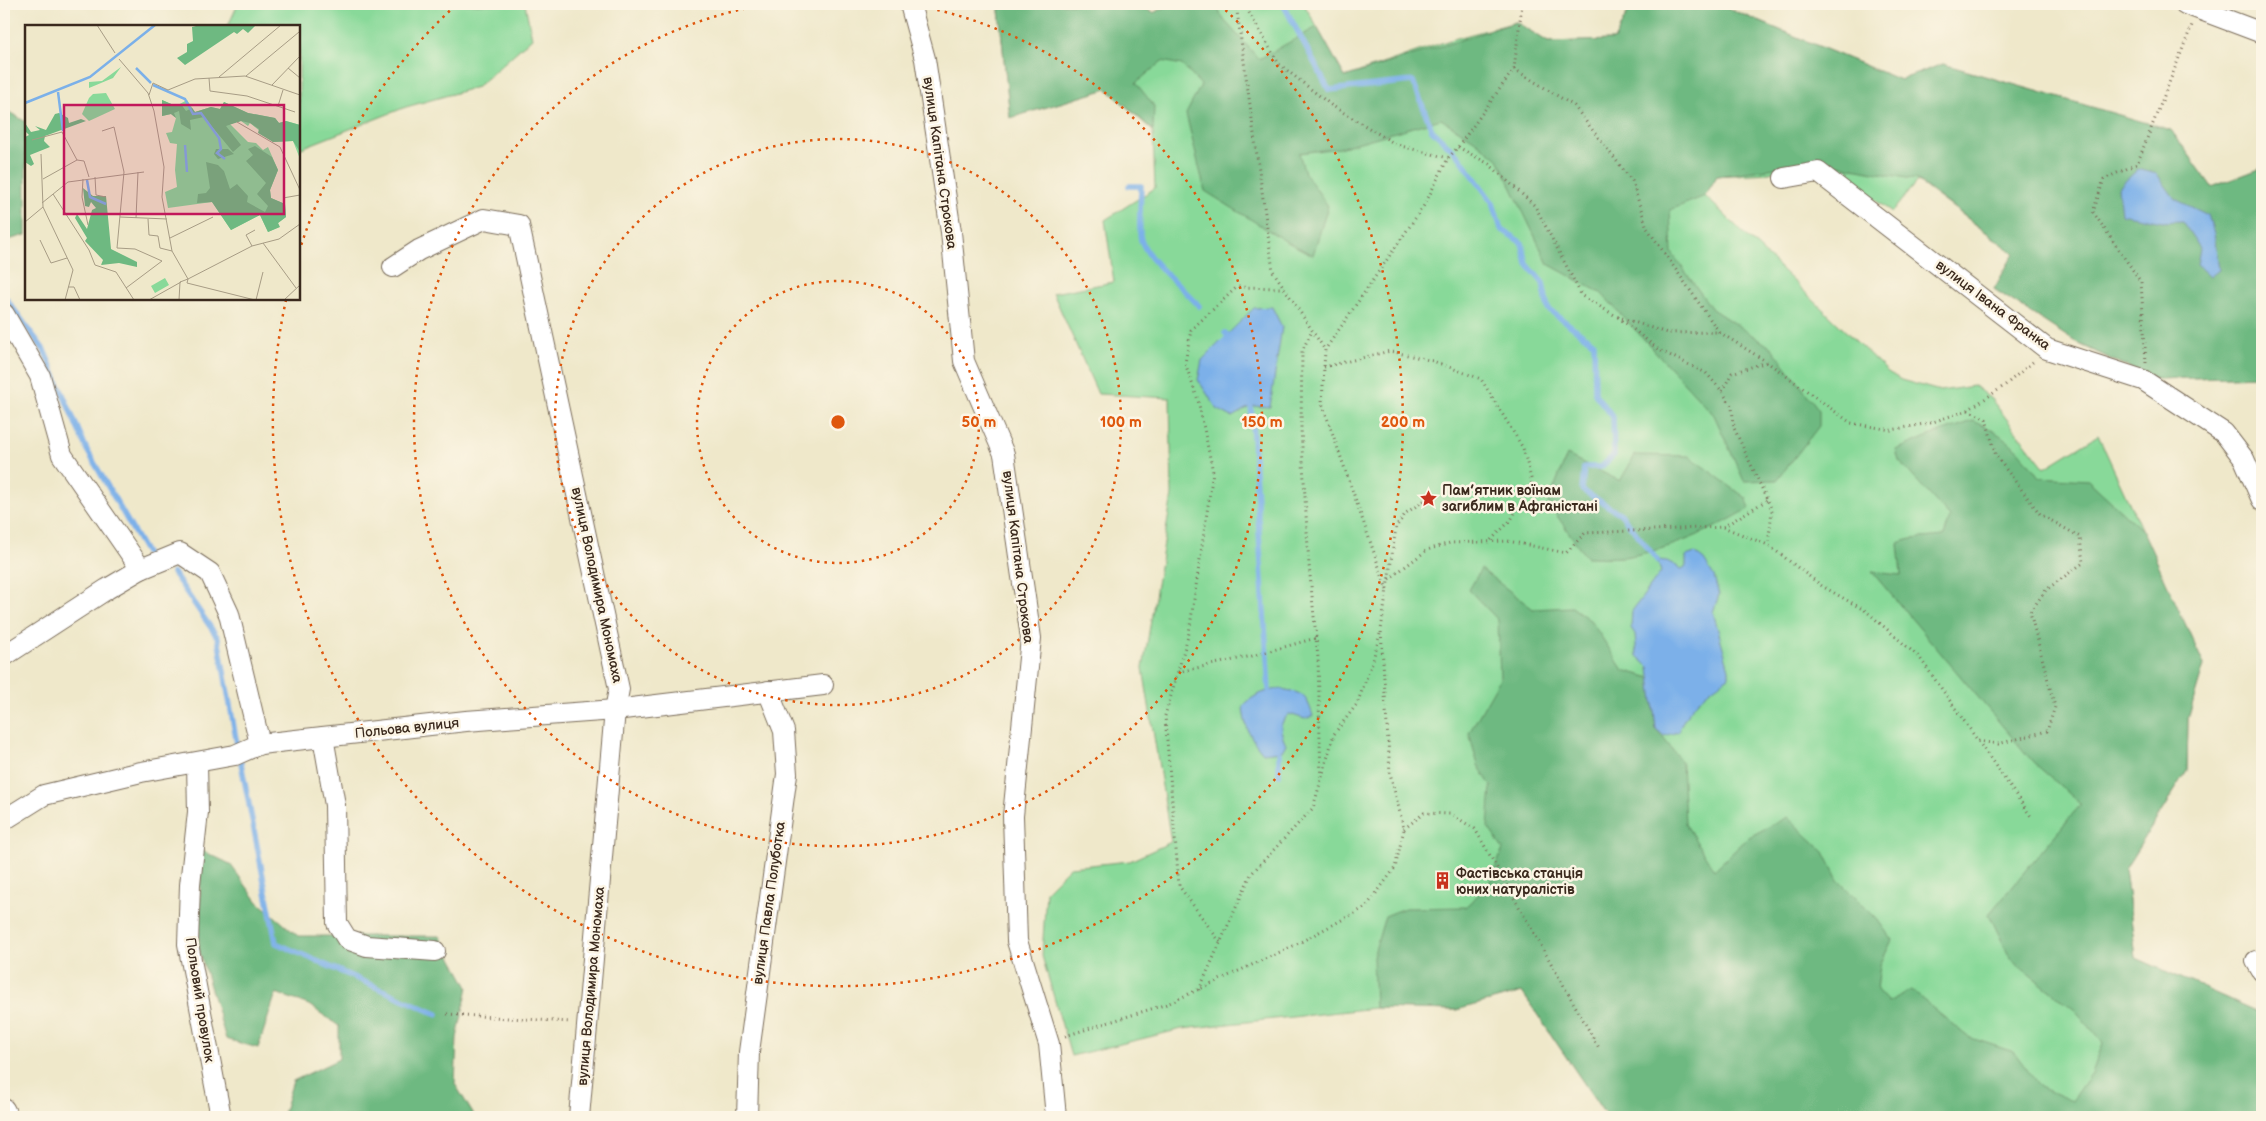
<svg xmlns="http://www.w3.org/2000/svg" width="2266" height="1121" font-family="'Balsamiq Sans',sans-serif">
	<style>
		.green { fill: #88d999; stroke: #62825c }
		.forest { fill: #6eb981; stroke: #547250 }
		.water { fill: #7bb0e9; stroke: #5b6d84 }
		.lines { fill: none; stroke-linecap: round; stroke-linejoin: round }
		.stream { stroke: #7bb0e9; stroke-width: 5.5 }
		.street-casing { stroke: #7a6c5a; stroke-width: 22 }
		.path { stroke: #7a6c5a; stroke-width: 3; stroke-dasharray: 1 4; stroke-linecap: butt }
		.street { stroke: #fff; stroke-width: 20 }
		.ring { fill: none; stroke: #df570d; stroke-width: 2.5; stroke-dasharray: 2.5 5 }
		.labels { text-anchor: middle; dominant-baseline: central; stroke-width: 5; stroke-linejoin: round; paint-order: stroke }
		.street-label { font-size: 14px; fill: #3b2a1e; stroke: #fcf5e5 }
		.poi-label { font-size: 14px; font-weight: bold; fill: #3b2a1e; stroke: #fcf5e5; text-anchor: start }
		.inset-river { fill: none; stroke: #7bb0e9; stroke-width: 2.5 }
		.inset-road { fill: none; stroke: #a79c85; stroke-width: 1 }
		.view { fill: #c2185b; fill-opacity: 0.15; stroke: #c2185b; stroke-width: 2.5 }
		.inset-edge { fill: none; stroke: #3b2a1e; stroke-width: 2.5 }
		.centre { fill: #df570d; stroke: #fcf5e5; stroke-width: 2.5 }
		.ring-label { font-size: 15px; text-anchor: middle; font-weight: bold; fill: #df570d; stroke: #fcf5e5; stroke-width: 5; stroke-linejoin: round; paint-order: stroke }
	</style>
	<rect width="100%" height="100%" fill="#fcf5e5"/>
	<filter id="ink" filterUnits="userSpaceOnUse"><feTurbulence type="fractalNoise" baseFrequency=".02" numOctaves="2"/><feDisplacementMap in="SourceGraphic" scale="10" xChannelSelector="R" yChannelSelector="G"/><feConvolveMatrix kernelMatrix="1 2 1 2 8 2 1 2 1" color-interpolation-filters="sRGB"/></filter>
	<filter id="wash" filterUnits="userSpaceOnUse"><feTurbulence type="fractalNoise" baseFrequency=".0096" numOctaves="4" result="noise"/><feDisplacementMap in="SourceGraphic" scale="20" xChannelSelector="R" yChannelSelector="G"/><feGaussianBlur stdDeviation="1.12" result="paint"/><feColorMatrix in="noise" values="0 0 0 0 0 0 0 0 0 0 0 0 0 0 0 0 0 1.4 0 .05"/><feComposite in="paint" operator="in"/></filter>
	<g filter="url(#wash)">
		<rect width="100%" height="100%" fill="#efe8ca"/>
		<!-- green -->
		<g class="green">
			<path d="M238 4H525L532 38 477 87 406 107 299 149V26H228Z"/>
			<path d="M1000 4H1137L1153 13 1172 4H1304L1345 77 1450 40 1516 22 1548 42 1614 40 1632 4H1718L1900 80 1943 64 2171 130 2212 187 2262 168V376L2153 379 2081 345 1994 289 2010 268 2014 253 1917 181 1892 212 1821 162 1769 173 1717 176 1705 196 1888 372 1901 380 1940 391 1974 386 1991 399 2045 468 2098 435 2204 665 2188 718 2187 771 2125 869 2136 958 2262 1014V1117H1607L1522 992 1456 1010 1375 1008 1182 1029 1071 1056 1042 956 1046 891 1070 867 1130 861 1171 842 1143 668 1172 495 1170 398 1098 394 1053 293 1114 282 1105 220 1155 188 1153 131 1107 89 1010 118 999 10Z"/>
		</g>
		<!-- forest -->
		<g class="forest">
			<path d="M1000 4H1137L1153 13 1172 4H1215L1224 20 1259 59 1317 27 1345 77 1516 22 1548 42 1614 40 1632 4H1717L1900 80 1943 64 2171 130 2212 187 2262 168V376L2153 379 2074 341 1994 289 2014 253 1917 180 1821 162 1717 176 1705 196 1670 210 1672 253 1712 309 1772 348 1819 410V426L1777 480 1744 481 1714 415 1601 293 1548 264 1498 159 1474 140 1441 119 1339 148 1299 153 1305 173 1328 206 1313 255 1287 242 1205 191 1186 114 1201 85 1182 65 1162 61 1136 83 1154 106 1153 130 1107 89 1010 118 999 10Z"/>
			<path d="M4 109 26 122V235L4 241Z"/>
			<path d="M1973 421C2005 434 2020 450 2039 477L2088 480 2143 531 2204 665 2188 718 2187 771 2125 869 2136 958 2262 1014V1117H1607L1522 992 1456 1010 1375 1008 1373 957 1385 916 1405 908 1465 907 1488 886 1503 849 1488 827 1491 786 1478 765 1469 733 1500 679 1498 620 1469 590 1481 569 1533 609 1572 607 1591 621 1623 670 1651 678 1656 729 1682 762 1685 823 1714 870 1749 837 1787 817 1824 852 1838 880 1877 919 1892 940 1880 965 1877 990 1888 1002 1911 990 1968 1037 2014 1052 2040 1087 2072 1101 2092 1073 2103 1043 2076 1011 2011 960 1989 914 2081 804 2033 762 1872 572 1901 575 1898 543 1911 539 1944 536 1950 517 1899 461 1896 450 1931 435Z"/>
			<path d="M1567 455 1620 481 1635 455 1689 456 1746 498 1750 508C1711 531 1670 550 1624 557 1612 558 1598 557 1586 557L1548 503Z"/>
			<path d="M201 850 230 864 258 902 298 936H440L468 987 457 1038 455 1084 475 1117H282L293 1081 339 1059V1026L309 1005 276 993 258 1048 226 1039 199 950Z"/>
		</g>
		<!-- water -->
		<g class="water">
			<path d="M2138 169 2157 174 2175 199 2208 215 2214 233 2219 270 2210 277 2197 265 2200 248 2182 221 2162 222 2121 214 2118 188Z"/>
			<path d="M1272 307 1282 327 1270 407 1251 406 1232 417 1217 409 1198 380 1202 360 1254 308Z"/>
			<path d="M1695 553 1704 560 1714 576 1719 595 1713 612 1729 669V677C1706 692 1688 706 1678 732L1664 736 1656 729 1649 667 1637 656 1635 634 1631 628 1632 611 1661 572 1657 560 1667 561 1682 569 1686 566V556Z"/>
			<path d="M1281 689C1303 693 1306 694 1313 716L1305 719 1289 714C1278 725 1280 730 1286 744L1282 751 1263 753C1250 738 1244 725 1243 706 1253 695 1266 690 1281 689Z"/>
		</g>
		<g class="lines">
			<!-- stream -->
			<g class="stream">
				<path d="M1283 4 1329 90 1413 81 1432 130 1458 155 1493 203 1501 229 1522 243 1527 264 1543 283 1548 309 1594 343 1595 394 1613 417 1614 455 1601 467H1584L1582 490 1621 514 1657 560"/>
				<path d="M1129 186H1141C1141 197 1138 231 1141 240 1151 266 1182 285 1199 306"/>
				<path d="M4 296 44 350 87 450 151 562"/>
				<path d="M1225 333 1227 335"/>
				<path d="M1251 406 1269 690"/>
				<path d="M173 573 218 638 237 744"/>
				<path d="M1279 753V775"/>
				<path d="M241 763 276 943 437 1014"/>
			</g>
		</g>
	</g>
	<g filter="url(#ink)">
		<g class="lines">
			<defs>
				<g id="street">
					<path d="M910 4 925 59 951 232 964 361 1004 454 1031 638 1013 816 1017 941 1049 1044 1056 1117"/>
					<path d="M2185 4 2262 33"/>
					<path d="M1784 178 1818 172 2047 349 2143 380 2224 433 2244 459 2262 500"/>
					<path d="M393 267 419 250 484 219 519 225 619 689 615 710 579 1117"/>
					<path d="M4 314 40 376 62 455 141 569 107 589 4 656"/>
					<path d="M141 569 180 553 210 573 229 614 260 744"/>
					<path d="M323 737 335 805 337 923 347 939 367 946 435 951"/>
					<path d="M197 763 198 812 190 885 188 944 221 1117"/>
					<path d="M4 820 44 795 141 772 235 755 260 744 466 721 615 710 823 685"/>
					<path d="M2256 961 2262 971"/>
					<path d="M4 1109 8 1117"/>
					<path d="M747 1117 749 1052 787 774 784 731 768 691"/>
				</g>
			</defs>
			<!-- street casing -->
			<use href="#street" class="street-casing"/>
			<!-- path -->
			<g class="path">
				<path d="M1236 4 1273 271 1325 350"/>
				<path d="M1244 4 1279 64 1331 105 1397 145 1448 158"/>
				<path d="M1514 69 1574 106 1632 181 1647 228 1719 332"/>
				<path d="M1458 147 1489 164 1535 206 1582 296 1616 316 1667 333 1719 332 1767 362 1851 423 1891 430 1930 423 1968 410 2004 386 2034 361"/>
				<path d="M1618 317 1659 350 1706 373 1722 391 1732 407 1734 428 1772 510 1768 545"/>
				<path d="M2146 363 2141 282 2093 212 2104 179 2137 164 2192 25"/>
				<path d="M1324 367 1390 351 1433 361 1481 379 1523 448 1532 482 1511 520 1490 541"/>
				<path d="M1722 391 1732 373 1767 362"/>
				<path d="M1968 410 1986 419 1996 456 2040 514 2080 537 2083 563 2046 590 2030 612 2055 707 2047 731 1998 744 1978 741"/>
				<path d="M1723 527 1768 545 1822 586 1866 611 1920 658 2032 818"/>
				<path d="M1389 579 1427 550 1450 543 1508 541 1566 553 1585 533 1723 527 1767 500"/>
				<path d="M1387 590 1322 403 1325 350 1425 204 1448 158 1458 147 1514 69 1522 4"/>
				<path d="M1178 672 1252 656 1316 638"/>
				<path d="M1322 777 1334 734 1357 704 1372 663 1380 634"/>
				<path d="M1404 829 1424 813 1451 814 1475 829 1599 1048"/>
				<path d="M1220 942 1179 886 1165 716 1189 633 1213 472 1198 400 1185 363 1191 330 1237 287 1284 288"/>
				<path d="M1199 990 1251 874 1313 808 1321 780 1318 658 1309 565 1301 429 1302 351 1312 331"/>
				<path d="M447 1014 570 1022"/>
				<path d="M1065 1036 1167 1004 1293 946 1366 907 1395 868 1404 829 1390 773 1381 630 1396 527 1406 513 1428 498"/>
			</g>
			<!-- street -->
			<use href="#street" class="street"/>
		</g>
	</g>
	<!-- distance rings -->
	<g class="ring">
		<circle cx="838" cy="422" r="141"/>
		<circle cx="838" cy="422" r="283"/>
		<path d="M908 4A424 424 0 1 1 768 4"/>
		<path d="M299 252A565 565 0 0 1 456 5M1220 5A565 565 0 1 1 286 300"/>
	</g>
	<!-- icons -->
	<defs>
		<symbol id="sight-bare" viewBox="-9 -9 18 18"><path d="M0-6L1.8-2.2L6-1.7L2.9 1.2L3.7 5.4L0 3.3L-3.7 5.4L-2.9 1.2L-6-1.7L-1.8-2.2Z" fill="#c8321e" stroke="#fcf5e5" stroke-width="2.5" paint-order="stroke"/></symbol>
		<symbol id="building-bare" viewBox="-9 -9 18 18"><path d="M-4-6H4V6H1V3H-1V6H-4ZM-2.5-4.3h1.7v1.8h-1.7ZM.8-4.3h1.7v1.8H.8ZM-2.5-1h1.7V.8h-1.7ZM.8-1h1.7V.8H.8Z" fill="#c8321e" stroke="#fcf5e5" stroke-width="2.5" paint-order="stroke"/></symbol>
	</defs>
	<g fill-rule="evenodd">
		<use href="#sight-bare" x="1416" y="486" width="25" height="25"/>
		<use href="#building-bare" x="1430" y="868" width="25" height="25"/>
	</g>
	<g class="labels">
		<!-- street labels -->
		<g class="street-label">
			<text transform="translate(940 163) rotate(82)">вулиця Капітана Строкова</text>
			<text transform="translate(1993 305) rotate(37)">вулиця Івана Франка</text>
			<text transform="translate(1018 557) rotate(83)">вулиця Капітана Строкова</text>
			<text transform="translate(597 585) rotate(78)">вулиця Володимира Мономаха</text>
			<text transform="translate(407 728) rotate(-6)">Польова вулиця</text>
			<text transform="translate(769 903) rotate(-82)">вулиця Павла Полуботка</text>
			<text transform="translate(591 986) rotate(-85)">вулиця Володимира Мономаха</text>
			<text transform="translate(200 1000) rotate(81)">Польовий провулок</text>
		</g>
		<!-- poi labels -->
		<g class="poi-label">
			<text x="1442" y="490">Пам’ятник воїнам<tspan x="1442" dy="16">загиблим в Афганістані</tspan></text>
			<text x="1456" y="873">Фастівська станція<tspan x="1456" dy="16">юних натуралістів</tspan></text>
		</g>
	</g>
	<!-- overview -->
	<g transform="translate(25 25)">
		<rect width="275" height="275" fill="#efe8ca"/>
		<path d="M96 42 88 53 64 63V57L77 56ZM81 68 90 84 64 96 57 89 64 73 68 69ZM137 75 151 81 162 75 170 87 186 82 195 84 199 77 223 88 250 93 254 98 261 96 275 100V134L268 116 248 117 225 98 223 101 216 96 205 99 223 117 231 118 238 125 243 122 253 145 245 165 246 173 260 179 261 192 253 198 254 202 243 207 235 190 206 205 187 177 143 183 140 167 152 162 150 145 152 119 145 118 141 108 147 107 151 93 146 89 137 91ZM140 253 144 260 130 268 126 261Z" fill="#88d999"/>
		<path d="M175 0H231L223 8 218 4 212 9 209 7 160 40 152 33 162 27V19L168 16 167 2ZM137 75 151 81 156 79 161 86 167 83 170 87 186 82 195 84 199 77 223 88 250 93 254 98 261 96 275 100V127L268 116 248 117 233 108 234 104 225 98 216 96 201 101 216 120 208 127 179 92 165 95 166 105 156 99 154 86 149 88 151 93 146 89 137 91ZM34 88 43 93 44 98 56 94 61 96 20 111 19 116 25 122 5 130 9 139 6 141 0 137V112L4 110 0 106V98L6 107 15 105 10 101 21 105 30 89ZM230 121 247 132 253 145 245 165 246 173 260 179 261 192 253 198 255 202 243 207 235 190 206 205 187 177 172 178 173 169 181 168 185 163 181 137 193 140 199 146 205 164 212 159 223 171 222 177 240 187 243 181 232 169 241 158 221 136 228 130 223 124ZM191 124H203L209 129 193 134 189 129ZM58 163 68 171H81L86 224 112 237V242L94 238 76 240 78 235 60 216 62 213 50 193 52 189 62 204 67 185 71 183 66 177 64 182 60 181Z" fill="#6eb981"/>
		<path class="inset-river" d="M111 43 126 58M128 60 160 74 168 89 176 88 194 113 196 124 192 128 200 134M33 67 38 106M0 78 65 52 130 0M160 120 162 147M62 155 65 172 81 179"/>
		<path class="inset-road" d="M26 0H56M72 0 90 28M94 34 123 68 129 86 139 142 137 172 147 226 163 254 155 257 154 275M263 43 275 53M221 51 274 7M194 52 256 0M184 53 185 66 222 71 270 87M247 60 275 31M124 70 128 58 143 65 170 54 220 51 275 70M253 81 258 65M212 97 255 122 275 165M77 106 89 102 99 147 92 223 110 224 137 236 101 263M7 115 37 107 52 135 18 154M16 129 18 182 48 245 40 275M52 135 59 136 64 152M70 152 71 170 81 172M58 154 57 172 63 200M28 169 64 225 70 240 91 247 109 275M258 173 275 170M17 178 43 157 119 147M95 192 142 194M111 193 113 147M123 194 124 210 133 211 135 223 147 226M0 197 18 182M145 213 188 192M15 215 26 238 42 233M238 218 271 263M227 221 221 210 230 205M162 258 163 254 227 221 254 214 275 199M162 258 230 275M43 262H49L55 275M124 275 156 257M231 275 238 247M259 275 275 260"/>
		<path class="view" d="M39 80H259V189H39Z"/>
		<rect width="275" height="275" class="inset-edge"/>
	</g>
	<circle cx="838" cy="422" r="8" class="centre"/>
	<g class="ring-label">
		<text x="979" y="427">50 m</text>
		<text x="1121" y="427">100 m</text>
		<text x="1262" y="427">150 m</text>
		<text x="1403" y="427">200 m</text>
	</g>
	<!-- margin -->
	<rect width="2266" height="1121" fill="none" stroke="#fcf5e5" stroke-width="20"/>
</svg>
